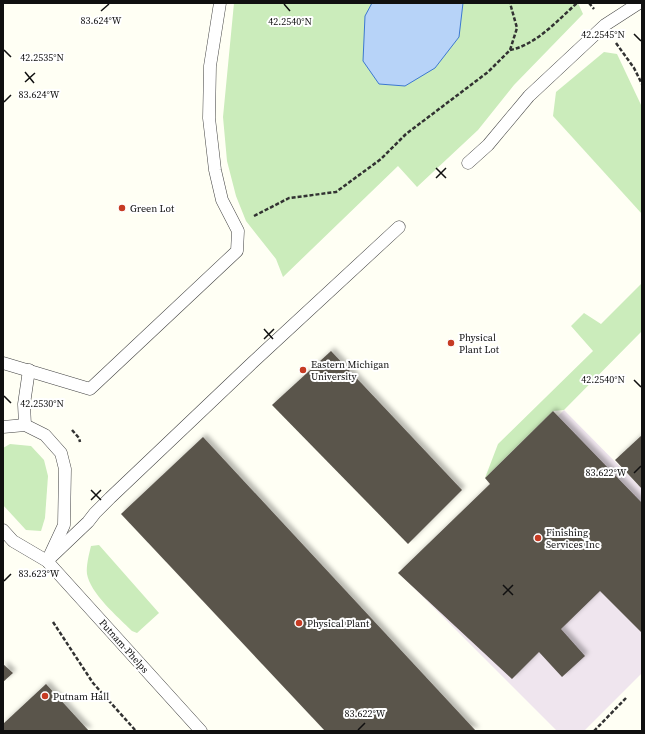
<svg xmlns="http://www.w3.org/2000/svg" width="645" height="734" font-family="'Source Serif 4',serif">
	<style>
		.industrial { fill: #efe5ee }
		.green { fill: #cbecbb }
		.water { fill: #b7d3f8; stroke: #3c78d1 }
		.building { fill: #5a544c; filter: url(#shadow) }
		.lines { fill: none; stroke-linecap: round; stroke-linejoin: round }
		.lane-casing { stroke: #434343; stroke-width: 13 }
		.path { stroke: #323232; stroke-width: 2.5; stroke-dasharray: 4 2; stroke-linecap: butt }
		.lane { stroke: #fff; stroke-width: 12 }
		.ticks { fill: none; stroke: #101010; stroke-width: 1.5 }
		.poi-dot { fill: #c63b23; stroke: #fff; stroke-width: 1.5 }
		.labels { text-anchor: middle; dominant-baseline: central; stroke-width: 4; stroke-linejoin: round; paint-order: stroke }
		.poi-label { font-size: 10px; fill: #101010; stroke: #fff; text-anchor: start }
		.street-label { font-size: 10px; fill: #101010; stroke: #fff }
		.ticks-label { font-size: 10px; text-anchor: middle; fill: #101010; stroke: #fff; stroke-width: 4; stroke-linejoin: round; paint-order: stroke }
	</style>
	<defs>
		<filter id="shadow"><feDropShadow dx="3.5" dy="-3.5" stdDeviation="2" flood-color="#0004"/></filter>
	</defs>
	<rect width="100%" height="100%" fill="#fffff4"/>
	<!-- industrial -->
	<path class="industrial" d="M564 410 642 489V673L584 731H557L401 575Z"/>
	<!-- green -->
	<g class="green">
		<path d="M234 3H578L583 14 514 85 478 130 417 187 398 166 283 277 276 259 246 221 236 196 227 161 223 117Z"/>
		<path d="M604 52 617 54 642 107V214L553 116 556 92Z"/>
		<path d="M642 283V331L564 410 553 411 485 478 498 444 593 351 571 326 584 313 601 324Z"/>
		<path d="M10 444 31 446 44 460 48 476 45 518 41 531 26 530 3 505V448Z"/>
		<path d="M99 545 159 613 137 633 132 631C118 617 90 593 87 574 86 566 89 554 91 546Z"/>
	</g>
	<!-- water -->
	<path class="water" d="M372 3H463L459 37 435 68 405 86 379 84 363 61 365 16Z"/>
	<!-- building -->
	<g class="building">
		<path d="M331 351 462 490 408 544 272 405Z"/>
		<path d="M553 411 642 503V630L641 632 600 591 561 629 585 656 562 677 539 652 512 679 398 573 490 484 485 478Z"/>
		<path d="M642 435V489L615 460Z"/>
		<path d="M203 437 476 731H325L121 514Z"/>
		<path d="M3 664 13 673 3 682Z"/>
		<path d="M46 684 89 731H3V724Z"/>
	</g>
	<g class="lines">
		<defs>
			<g id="lane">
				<path d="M468 163 488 145 529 96 605 25 639 3"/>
				<path d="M3 363 90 389 237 251 238 231 222 200 215 170 209 118 210 66 220 3"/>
				<path d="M25 425 24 404 29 370"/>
				<path d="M3 427 25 425 45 435 61 453 65 469 64 525 50 555"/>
				<path d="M3 530 13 541 47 561 201 731"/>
				<path d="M47 561 88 522 95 513 110 498 252 363 399 227"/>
			</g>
		</defs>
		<!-- lane casing -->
		<use href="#lane" class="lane-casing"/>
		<!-- path -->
		<g class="path">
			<path d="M589 3 594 9"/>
			<path d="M616 43 634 68 642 84"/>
			<path d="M510 50C536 45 558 20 577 3"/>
			<path d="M254 216 289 198 336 192 381 159 406 134 488 72 510 50 517 28 510 3"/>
			<path d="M72 430 79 438 80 442"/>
			<path d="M53 622 93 683 136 731"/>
			<path d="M594 731 626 698"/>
		</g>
		<!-- lane -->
		<use href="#lane" class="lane"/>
	</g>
	<!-- ticks -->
	<path class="ticks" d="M284 4 290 11M101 11 109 4M634 34 641 41M4 50 11 57M25 72 34 83M25 82 35 73M4 102 11 95M436 168 446 178M436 178 446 168M264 329 273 339M264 339 274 329M634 380 641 387M4 396 11 403M634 473 641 466M91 490 101 500M91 500 101 490M4 581 11 574M503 585 513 595M503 595 513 585M358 730 365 723"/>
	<!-- markers -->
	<g class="poi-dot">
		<circle cx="122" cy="208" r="4"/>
		<circle cx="451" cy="343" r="4"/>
		<circle cx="303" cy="370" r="4"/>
		<circle cx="538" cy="538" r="4"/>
		<circle cx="299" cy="623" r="4"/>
		<circle cx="45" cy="696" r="4"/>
	</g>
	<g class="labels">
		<!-- poi labels -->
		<g class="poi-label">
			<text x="130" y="208">Green Lot</text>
			<text x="459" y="337">Physical<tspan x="459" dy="12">Plant Lot</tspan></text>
			<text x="311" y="364">Eastern Michigan<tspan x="311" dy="12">University</tspan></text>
			<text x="546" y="532">Finishing<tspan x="546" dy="12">Services Inc</tspan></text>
			<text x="307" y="623">Physical Plant</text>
			<text x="53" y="696">Putnam Hall</text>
		</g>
		<!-- street labels -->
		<g class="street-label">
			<text transform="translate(124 646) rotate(48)">Putnam-Phelps</text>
		</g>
	</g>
	<g class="ticks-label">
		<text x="101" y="24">83.624°W</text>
		<text x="290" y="25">42.2540°N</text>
		<text x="603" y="38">42.2545°N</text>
		<text x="42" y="61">42.2535°N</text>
		<text x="39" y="98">83.624°W</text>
		<text x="603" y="383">42.2540°N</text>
		<text x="42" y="407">42.2530°N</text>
		<text x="606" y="476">83.622°W</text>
		<text x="39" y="577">83.623°W</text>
		<text x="365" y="717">83.622°W</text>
	</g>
	<!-- border -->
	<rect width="645" height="734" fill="none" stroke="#101010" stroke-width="8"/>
</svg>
